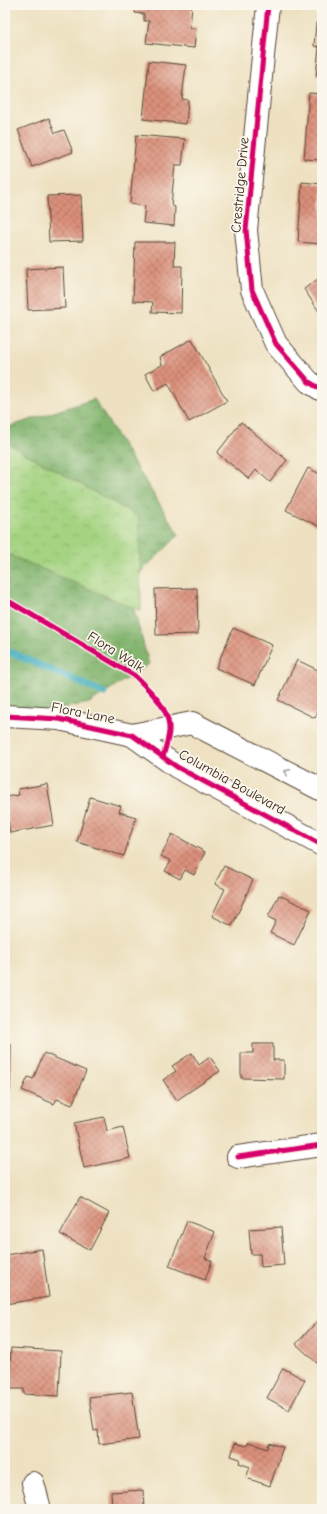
<svg xmlns="http://www.w3.org/2000/svg" width="327" height="1514" font-family="'Comic Neue',sans-serif">
	<style>
		.forest { fill: url(#forest-crowns); stroke: #5f7046 }
		.park { fill: url(#park-crowns); stroke: #707e50 }
		.lines { fill: none; stroke-linecap: round; stroke-linejoin: round }
		.stream { stroke: #3fadbe; stroke-width: 7 }
		.building { fill: url(#building-cross-hatch) }
		.street-casing { stroke: #564536; stroke-width: 24 }
		.street { stroke: #fff; stroke-width: 22 }
		.cycleway-casing { stroke: #fbf7ec; stroke-width: 8 }
		.cycleway { stroke: #d6006c; stroke-width: 5 }
		.oneway { stroke: #a79f9a }
		.labels { text-anchor: middle; dominant-baseline: central; stroke-width: 3.5; stroke-linejoin: round; paint-order: stroke }
		.street-label { font-size: 14px; fill: #3b2a1e; stroke: #fbf7ec }
	</style>
	<defs>
		<pattern id="forest-crowns" width="20" height="18" patternUnits="userSpaceOnUse"><rect width="20" height="18" fill="#83b56f"/><path d="M2 6a3 3 0 1 1 6 0M12 15a3 3 0 1 1 6 0" fill="none" stroke="#6c935b"/></pattern>
		<pattern id="park-crowns" width="20" height="18" patternUnits="userSpaceOnUse"><rect width="20" height="18" fill="#a4d381"/><path d="M2 6a3 3 0 1 1 6 0M12 15a3 3 0 1 1 6 0" fill="none" stroke="#8eb56f"/></pattern>
		<pattern id="building-cross-hatch" width="8" height="8" patternUnits="userSpaceOnUse"><rect width="8" height="8" fill="#db907b"/><path d="M0 0l8 8M0 8l8-8" fill="none" stroke="#b37664"/></pattern>
	</defs>
	<rect width="100%" height="100%" fill="#fbf7ec"/>
	<filter id="ink" filterUnits="userSpaceOnUse"><feTurbulence type="fractalNoise" baseFrequency=".025" numOctaves="2"/><feDisplacementMap in="SourceGraphic" scale="8" xChannelSelector="R" yChannelSelector="G"/><feConvolveMatrix kernelMatrix="1 2 1 2 8 2 1 2 1" color-interpolation-filters="sRGB"/></filter>
	<filter id="wash" filterUnits="userSpaceOnUse"><feTurbulence type="fractalNoise" baseFrequency=".012" numOctaves="4" result="noise"/><feDisplacementMap in="SourceGraphic" scale="16" xChannelSelector="R" yChannelSelector="G"/><feGaussianBlur stdDeviation="0.9" result="paint"/><feColorMatrix in="noise" values="0 0 0 0 0 0 0 0 0 0 0 0 0 0 0 0 0 1.4 0 .05"/><feComposite in="paint" operator="in"/></filter>
	<g filter="url(#wash)">
		<rect width="100%" height="100%" fill="#eee1c1"/>
		<!-- forest -->
		<path class="forest" d="M94 399 179 535 127 585 149 664 89 703 5 720V428Z"/>
		<!-- park -->
		<path class="park" d="M5 442 139 517 141 611 5 553Z"/>
		<g class="lines">
			<!-- stream -->
			<path class="stream" d="M5 650 104 693"/>
		</g>
		<g id="blocks">
			<!-- building -->
			<g class="building">
				<path d="M136 5H192L190 28H196L194 48 146 43 149 21H144V14L135 13Z"/>
				<path d="M316 23H322V76H316L319 47 314 46Z"/>
				<path d="M149 61 186 65 182 99 188 100 186 124 143 119Z"/>
				<path d="M309 93 322 94V160L304 159Z"/>
				<path d="M49 118 55 133 64 130 73 152 32 167 18 130Z"/>
				<path d="M136 135 185 139 182 165H175L171 205 175 207 174 226 143 223 145 206 130 204Z"/>
				<path d="M302 182 322 184V244L298 242Z"/>
				<path d="M81 195 83 241 49 242 47 196Z"/>
				<path d="M135 242H175L174 266H182L181 313 152 312 153 302 133 301Z"/>
				<path d="M63 267 65 308 28 310 26 269Z"/>
				<path d="M322 276V316L304 289Z"/>
				<path d="M192 339 227 401 189 422 168 383 154 391 145 374 162 365 160 357Z"/>
				<path d="M241 422 287 460 270 482 256 470 249 479 217 453Z"/>
				<path d="M308 468 322 475V528L286 510Z"/>
				<path d="M197 588 198 634 156 635 155 589Z"/>
				<path d="M233 628 272 645 255 685 216 668Z"/>
				<path d="M297 660 322 672V702L315 718 278 700Z"/>
				<path d="M47 784 54 825 10 833 5 797 19 795 18 789Z"/>
				<path d="M90 797 121 806 119 812 136 817 124 856 77 842Z"/>
				<path d="M172 834 205 852 194 875 185 870 180 879 165 871 171 861 161 856Z"/>
				<path d="M224 866 253 880 232 926 212 916 225 889 215 884Z"/>
				<path d="M279 895 311 910 294 945 270 933 276 921 268 917Z"/>
				<path d="M5 1043 11 1044 10 1091H5Z"/>
				<path d="M253 1044H273V1060H284V1079L241 1078V1053H253Z"/>
				<path d="M44 1053 86 1071 72 1105 57 1099 54 1104 22 1090 28 1077 33 1079Z"/>
				<path d="M192 1053 199 1065 210 1057 220 1071 177 1100 163 1080 176 1071 172 1066Z"/>
				<path d="M104 1117 107 1131 123 1127 130 1158 84 1168 74 1123Z"/>
				<path d="M80 1197 109 1213 90 1250 60 1234Z"/>
				<path d="M187 1221 215 1232 205 1258 212 1261 205 1280 169 1266Z"/>
				<path d="M281 1227 284 1265 261 1267 260 1254H251L249 1229Z"/>
				<path d="M42 1249 49 1297 5 1304V1255Z"/>
				<path d="M322 1316V1362L319 1365 296 1344Z"/>
				<path d="M11 1348 61 1351 59 1396 24 1394V1389H9Z"/>
				<path d="M283 1368 305 1380 289 1410 267 1398Z"/>
				<path d="M132 1392 139 1439 99 1444 98 1430 94 1431 89 1397Z"/>
				<path d="M249 1442 268 1449 269 1443 283 1447 270 1486 246 1478 250 1467 239 1463 240 1459 231 1456 235 1443 246 1446Z"/>
				<path d="M143 1490 144 1509H112L111 1492Z"/>
			</g>
		</g>
	</g>
	<g filter="url(#ink)">
		<use href="#blocks" fill-opacity="0" stroke="#564536" stroke-width="1"/>
		<g class="lines">
			<defs>
				<g id="street">
					<path d="M268 5 246 230 252 290 276 344 309 382 322 390"/>
					<path d="M5 716 59 719 132 735 177 767 322 845"/>
					<path d="M132 735 192 723 322 790"/>
					<path d="M238 1157 322 1145"/>
					<path d="M33 1483 40 1509"/>
				</g>
			</defs>
			<!-- street casing -->
			<use href="#street" class="street-casing"/>
			<!-- street -->
			<use href="#street" class="street"/>
			<defs>
				<g id="cycleway">
					<path d="M268 5 246 230 252 290 276 344 309 382 322 390"/>
					<path d="M5 599 135 676C149 690 168 706 169 727 170 736 165 748 163 757"/>
					<path d="M5 716 59 719 132 735 177 767 322 845"/>
					<path d="M238 1157 322 1145"/>
				</g>
			</defs>
			<!-- cycleway casing -->
			<use href="#cycleway" class="cycleway-casing"/>
			<!-- cycleway -->
			<use href="#cycleway" class="cycleway"/>
		</g>
		<!-- one-way arrows -->
		<defs><path id="oneway-chevron" d="M-2-3.5L2.5 0L-2 3.5" fill="none" stroke-width="1.6" stroke-linecap="round" stroke-linejoin="round"/></defs>
		<use class="oneway" href="#oneway-chevron" transform="translate(287 772) rotate(-153)"/>
	</g>
	<g class="labels">
		<!-- street labels -->
		<g class="street-label">
			<text transform="translate(240 185) rotate(-85)">Crestridge Drive</text>
			<text transform="translate(116 652) rotate(32)">Flora Walk</text>
			<text transform="translate(83 713) rotate(11)">Flora Lane</text>
			<text transform="translate(232 782) rotate(29)">Columbia Boulevard</text>
		</g>
	</g>
	<!-- margin -->
	<rect width="327" height="1514" fill="none" stroke="#fbf7ec" stroke-width="20"/>
</svg>
